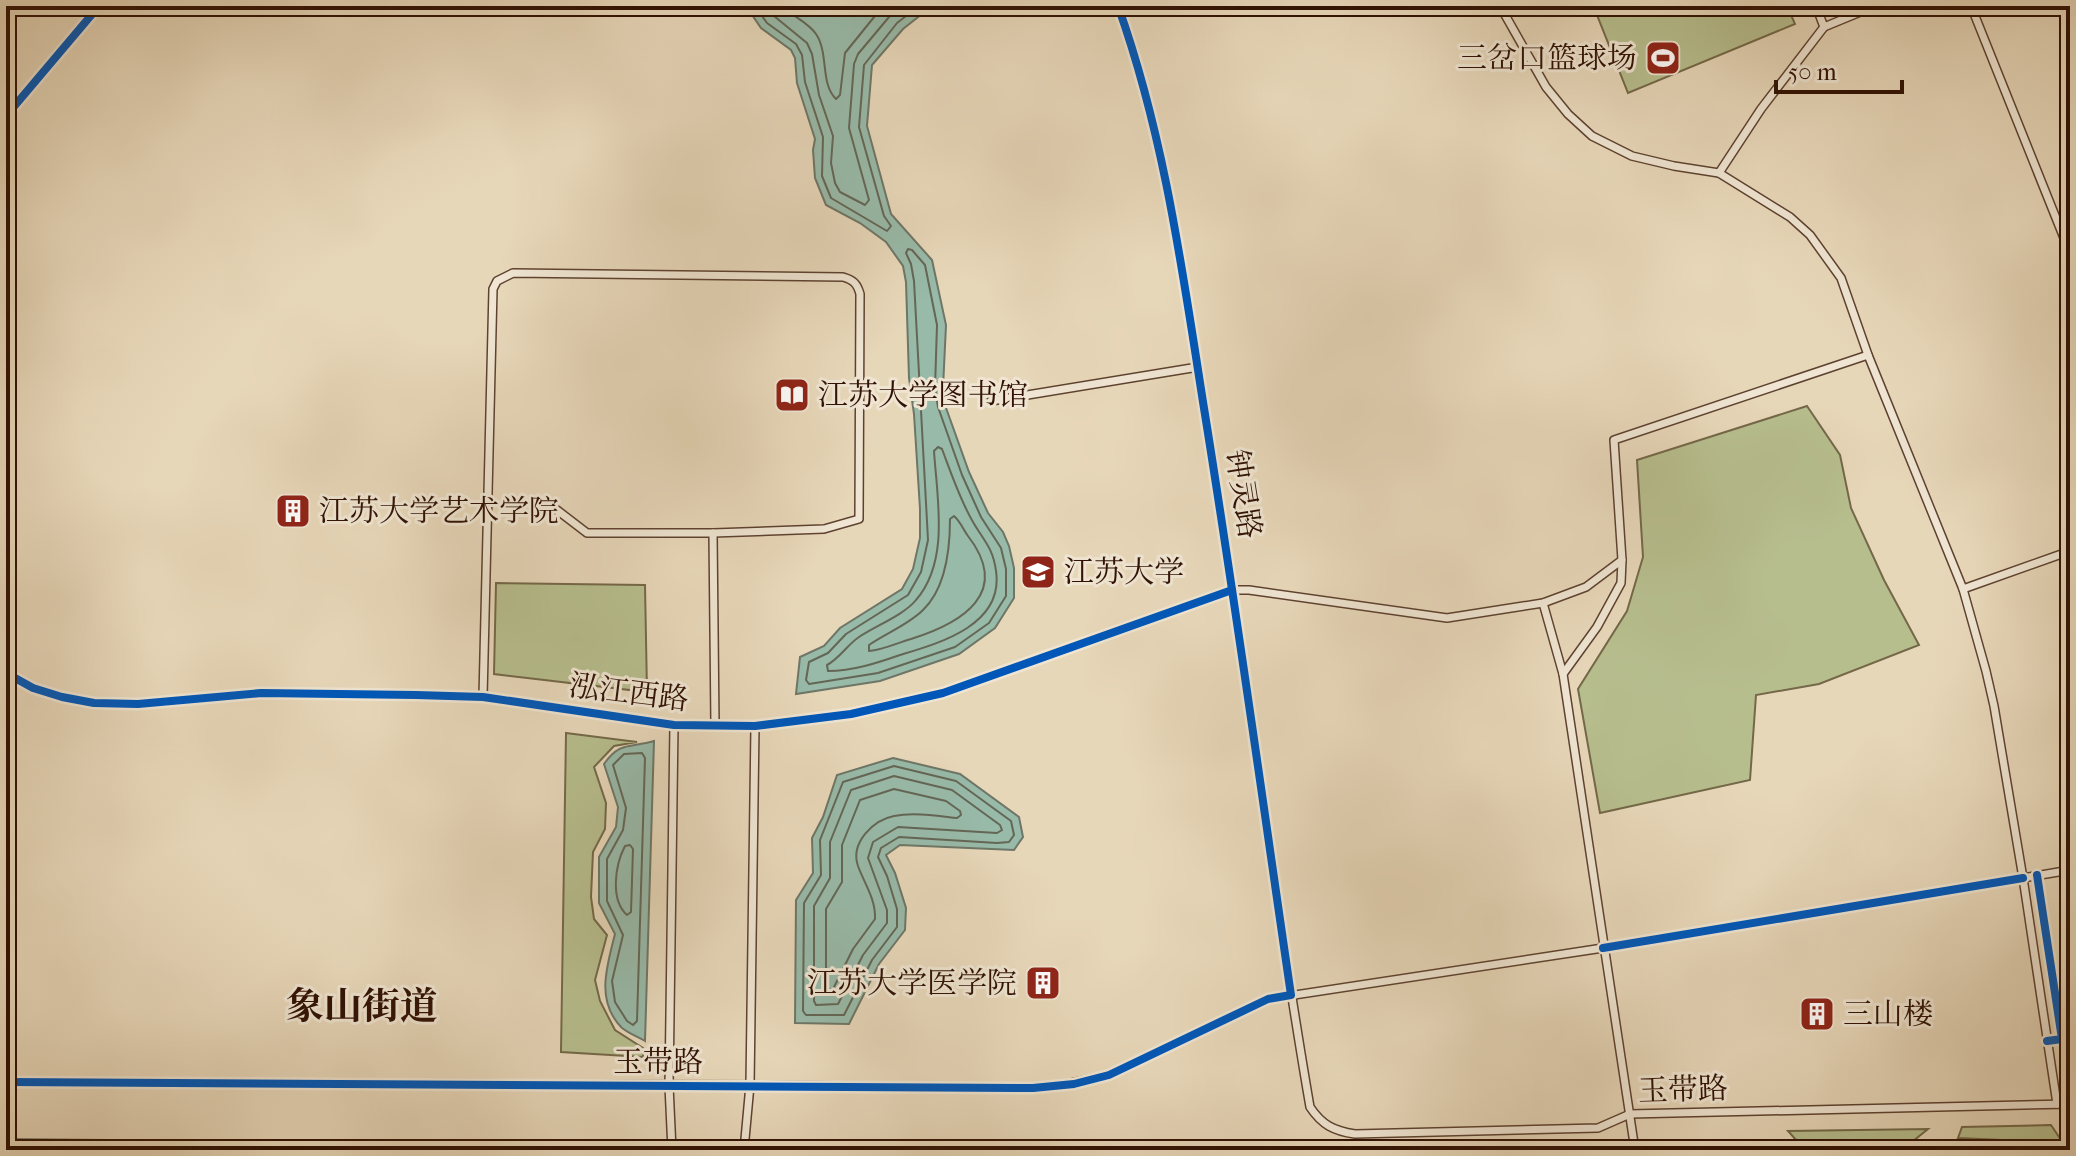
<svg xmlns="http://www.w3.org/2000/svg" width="2076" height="1156" font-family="'IM FELL French Canon','Noto Serif SC',serif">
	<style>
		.green { fill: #b7be8e; stroke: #746848; stroke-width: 2 }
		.water { fill: #98baa9; stroke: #6e7667; stroke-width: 2 }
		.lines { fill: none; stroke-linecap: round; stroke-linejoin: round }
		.shore { stroke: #646656; stroke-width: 2 }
		.service-casing { stroke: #5e4230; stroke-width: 10 }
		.service { stroke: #efe5d2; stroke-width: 7 }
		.cycleway-casing { stroke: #efe5d2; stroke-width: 13 }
		.cycleway { stroke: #0057b8; stroke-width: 8 }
		.labels { text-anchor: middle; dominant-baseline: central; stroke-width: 6; stroke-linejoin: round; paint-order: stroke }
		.poi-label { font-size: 30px; fill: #301103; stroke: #efe5d2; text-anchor: start }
		.street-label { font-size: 30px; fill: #301103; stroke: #efe5d2 }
		.district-label { font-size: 38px; font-weight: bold; fill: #301103; stroke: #efe5d2 }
	</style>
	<rect width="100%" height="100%" fill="#e7d7b9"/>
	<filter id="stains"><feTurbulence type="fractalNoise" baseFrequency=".0025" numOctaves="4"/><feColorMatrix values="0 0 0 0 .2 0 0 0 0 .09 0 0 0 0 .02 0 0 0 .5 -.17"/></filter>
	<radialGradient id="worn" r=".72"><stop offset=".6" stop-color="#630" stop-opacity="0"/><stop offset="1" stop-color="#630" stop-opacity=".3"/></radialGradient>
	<!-- green -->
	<g class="green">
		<path d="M1619 6H1787L1795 24 1628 93 1597 15Z"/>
		<path d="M1807 406 1840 455 1851 508 1884 580 1919 645 1819 684 1756 695 1750 780 1600 813 1578 689 1627 611 1643 557 1637 460Z"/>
		<path d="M496 583 645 585 647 692 494 674Z"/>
		<path d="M566 733 637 742 614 746 594 767 606 803 605 829 593 852 591 897 594 919 607 935 595 980 600 1001 615 1030 643 1048V1057L561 1052Z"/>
		<path d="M2051 1125 2063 1143 1958 1138 1962 1127Z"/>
		<path d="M1928 1129 1902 1150H1805L1788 1131Z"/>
	</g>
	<!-- water -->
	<g class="water">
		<path d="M746 6H932L903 29 872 65 867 126 891 214 932 260 946 325 943 388 945 405 969 472 988 513 1003 532 1009 546 1014 568V598L995 628 959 654 880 681 796 694 800 657 824 646 840 628 902 589 913 569 920 538V509L914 414 909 378 906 282 903 266 886 242 860 223 826 205 815 178 813 150 815 139 797 83 795 58 791 50 761 28Z"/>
		<path d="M654 741 645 1041C638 1037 628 1033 622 1028 595 1001 607 966 615 934L599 903V857L616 827 618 807 604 764C620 741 630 748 654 741Z"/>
		<path d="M893 758 960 774 1019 817 1023 837 1014 850 900 845 886 855 895 873 906 908 905 930 879 964 849 1024 795 1023 796 900 813 873 812 838 823 817 837 775Z"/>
		<path d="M6 1139 780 1147 1358 1146 1376 1149 1761 1142 1763 1150H6Z"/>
	</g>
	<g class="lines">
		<!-- shore -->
		<g class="shore">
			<path d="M755 6 767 23 796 44 802 55 805 82 823 137 822 176 831 198 887 231 891 226 884 216 859 127 864 65 897 23 919 6"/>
			<path d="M767 6 774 16 807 43 812 54 819 95 833 136 831 163 835 183 840 192 865 205 869 200 849 128 854 64 858 54 889 17 902 6"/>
			<path d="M782 6C792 16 808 22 816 34 829 53 820 84 836 99L840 95 845 53 883 6"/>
			<path d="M908 249 912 250 925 265 937 325 935 388 938 407 962 475 981 517 1001 548 1006 569V596L989 623 955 647 878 673 809 684 806 680 809 662 828 653 846 634 908 595 921 572 928 540 914 281 911 264 906 253Z"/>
			<path d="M938 447 942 449C951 473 960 500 973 522 984 541 993 548 996 571 1004 625 940 643 900 655 877 663 853 671 828 671L827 665C840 658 847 645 859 637 875 626 904 615 916 600 950 561 937 498 934 451Z"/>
			<path d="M954 516C960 521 963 529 968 536 1012 593 962 623 911 639 897 643 883 650 869 651V645C886 633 908 625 923 610 946 588 950 549 950 519Z"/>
			<path d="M642 753 645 758 637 1021 633 1025 627 1021 615 1002 612 981 623 935 607 901V859L623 830 626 808 613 765 624 754Z"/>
			<path d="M894 766 956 781 1011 821 1014 835 1009 842 997 843 899 837 881 848 878 857 887 876 897 909V927L872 960 844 1015H806L803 1011 804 903 821 875 820 840 843 782Z"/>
			<path d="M894 776 952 790 1000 825 1002 830 997 833 898 827 873 842 868 858 887 910V923L863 955 838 1004 816 1005 814 1001V906L830 878V842L851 790Z"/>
			<path d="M894 789 946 801 960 811 961 815 957 818C938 816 914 812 894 816 873 820 850 843 858 866 864 883 876 899 875 919L853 949 833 989 828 990 826 986V909L842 882V845L860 800Z"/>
			<path d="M630 845 633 849 631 912 627 915C610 900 615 865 625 846Z"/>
			<path d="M6 1147 293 1150"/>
		</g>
		<defs>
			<g id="service">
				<path d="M1118 6C1165 138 1183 275 1205 413 1242 644 1270 876 1310 1107 1322 1125 1334 1131 1355 1134L1598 1128 1630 1114 2070 1104"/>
				<path d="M1500 6 1546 87 1568 114 1592 136 1632 156 1674 166 1719 173 1790 217 1810 235 1841 278 1868 355 1963 589 1986 671 1994 706 2023 878 2057 1104"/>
				<path d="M1816 6 1824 27 1875 6"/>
				<path d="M1971 6 2070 253"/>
				<path d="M6 116 99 6"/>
				<path d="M1719 173 1761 109 1824 27"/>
				<path d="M991 401 1198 367"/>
				<path d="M713 533 715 726"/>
				<path d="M1622 560 1621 583 1597 627 1563 674 1635 1150"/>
				<path d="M1963 589 2070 551"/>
				<path d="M1543 603 1563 674"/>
				<path d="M6 673 33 688 62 697 94 703 138 704 261 693 416 695 483 697 674 725 755 726 851 714 943 693 1232 590H1249L1447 618 1543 603 1586 587 1622 560 1614 440 1868 355"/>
				<path d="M483 697 493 289 497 281 513 273 843 277C853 280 857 283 860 294L859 519 824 529 713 533H587L557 510"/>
				<path d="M2023 878 2070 870"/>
				<path d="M6 1082 777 1085 1007 1089 1053 1087 1109 1075 1268 999 1603 948"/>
				<path d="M672 1150 669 1086 674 725"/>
				<path d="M744 1150 750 1085 755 726"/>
			</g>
		</defs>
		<!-- service casing -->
		<use href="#service" class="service-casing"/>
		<!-- service -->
		<use href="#service" class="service"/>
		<defs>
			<g id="cycleway">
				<path d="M6 116 99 6"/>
				<path d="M6 673 33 688 62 697 94 703 138 704 261 693 416 695 483 697 674 725 755 726 851 714 943 693 1232 590"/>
				<path d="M2037 875 2062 1039 2047 1041"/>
				<path d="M1603 948 2023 878"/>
				<path d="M6 1082 1033 1088 1074 1084 1109 1075 1268 999 1291 995C1262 797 1235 599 1203 402 1182 268 1164 135 1118 6"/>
			</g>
		</defs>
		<!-- cycleway casing -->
		<use href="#cycleway" class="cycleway-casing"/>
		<!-- cycleway -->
		<use href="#cycleway" class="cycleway"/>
	</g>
	<!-- icons -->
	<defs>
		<symbol id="stadium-square" viewBox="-11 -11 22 22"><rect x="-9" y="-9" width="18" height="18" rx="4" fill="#8f2418" stroke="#efe5d2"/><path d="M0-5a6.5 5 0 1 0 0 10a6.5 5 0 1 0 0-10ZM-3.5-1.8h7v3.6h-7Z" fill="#fff"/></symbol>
		<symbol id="library-square" viewBox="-11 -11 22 22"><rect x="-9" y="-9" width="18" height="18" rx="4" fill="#8f2418" stroke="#efe5d2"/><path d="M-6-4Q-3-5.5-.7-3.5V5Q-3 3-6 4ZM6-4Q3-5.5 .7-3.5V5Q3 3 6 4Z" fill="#fff"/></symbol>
		<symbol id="building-square" viewBox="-11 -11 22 22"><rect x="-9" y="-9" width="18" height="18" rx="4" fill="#8f2418" stroke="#efe5d2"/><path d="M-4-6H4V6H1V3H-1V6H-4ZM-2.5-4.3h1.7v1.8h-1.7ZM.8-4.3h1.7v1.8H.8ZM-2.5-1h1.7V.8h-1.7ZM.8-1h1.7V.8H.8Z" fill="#fff"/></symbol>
		<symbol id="university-square" viewBox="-11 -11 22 22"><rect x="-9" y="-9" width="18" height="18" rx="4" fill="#8f2418" stroke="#efe5d2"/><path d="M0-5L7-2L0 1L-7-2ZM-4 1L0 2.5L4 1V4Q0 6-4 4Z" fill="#fff"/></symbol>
	</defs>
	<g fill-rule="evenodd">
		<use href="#stadium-square" x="1643" y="38" width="40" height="40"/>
		<use href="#library-square" x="772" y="375" width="40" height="40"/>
		<use href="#building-square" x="273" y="491" width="40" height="40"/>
		<use href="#university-square" x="1018" y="552" width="40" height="40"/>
		<use href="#building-square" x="1023" y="963" width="40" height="40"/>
		<use href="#building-square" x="1797" y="994" width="40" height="40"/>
	</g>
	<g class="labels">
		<!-- poi labels -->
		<g class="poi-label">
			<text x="1637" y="58" text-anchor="end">三岔口篮球场</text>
			<text x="818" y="395">江苏大学图书馆</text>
			<text x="319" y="511">江苏大学艺术学院</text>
			<text x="1064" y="572">江苏大学</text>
			<text x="1017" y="983" text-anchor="end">江苏大学医学院</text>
			<text x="1843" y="1014">三山楼</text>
		</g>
		<!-- street labels -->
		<g class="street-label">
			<text transform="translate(1243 494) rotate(81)">钟灵路</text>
			<text transform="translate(629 693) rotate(7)">泓江西路</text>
			<text x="658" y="1062">玉带路</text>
			<text transform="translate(1683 1090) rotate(-2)">玉带路</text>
		</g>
		<!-- district labels -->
		<g class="district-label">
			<text x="362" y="1006">象山街道</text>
		</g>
	</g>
	<!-- margin -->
	<rect width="2076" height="1156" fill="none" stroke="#e7d7b9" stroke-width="32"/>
	<rect x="8" y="8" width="2060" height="1140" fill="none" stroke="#301103" stroke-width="4"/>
	<rect x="16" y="16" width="2044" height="1124" fill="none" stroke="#301103" stroke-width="2"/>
	<!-- scale -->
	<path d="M1776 80v12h126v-12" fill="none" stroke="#301103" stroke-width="4"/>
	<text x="1788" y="80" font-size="24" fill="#301103" stroke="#efe5d2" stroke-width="6" paint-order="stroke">50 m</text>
	<rect width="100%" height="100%" filter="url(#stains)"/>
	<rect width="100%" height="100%" fill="url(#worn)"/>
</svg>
